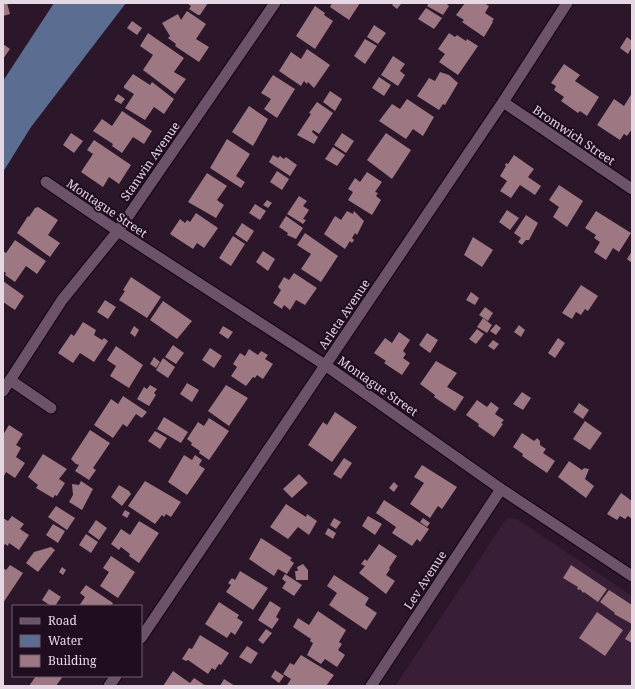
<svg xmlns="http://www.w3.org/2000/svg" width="635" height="689" font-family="'Noto Serif',serif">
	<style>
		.built { fill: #381e37 }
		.water { fill: #5b6d91 }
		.building { fill: #9d7882 }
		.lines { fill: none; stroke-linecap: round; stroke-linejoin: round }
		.minor-casing { stroke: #130212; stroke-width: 13 }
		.secondary-casing { stroke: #130212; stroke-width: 13 }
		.minor { stroke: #6c536a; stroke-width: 11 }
		.secondary { stroke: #6c536a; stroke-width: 11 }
		.labels { text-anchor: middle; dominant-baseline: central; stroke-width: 4; stroke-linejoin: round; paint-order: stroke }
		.street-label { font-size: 12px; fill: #e6d7e4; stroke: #210d20 }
	</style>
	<rect width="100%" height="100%" fill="#2b162a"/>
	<!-- built -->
	<path class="built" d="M511 518 517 519 632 596V686H395L506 519Z"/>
	<!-- water -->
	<path class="water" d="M54 3H126L31 127 3 172V81Z"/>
	<!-- building -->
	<g class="building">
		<path d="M3 3H7L10 14 3 16Z"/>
		<path d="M187 3H208L200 15H198L189 9 191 6Z"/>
		<path d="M332 3H360L349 20 330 7Z"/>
		<path d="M394 3 401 4 397 9 392 5Z"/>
		<path d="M429 3H446L449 6 443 15 427 6Z"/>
		<path d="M465 3H484L489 6 485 13 494 19 492 21 493 22 484 37 462 22 464 20 456 15Z"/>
		<path d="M315 6 325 13 324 15 333 21 315 49 296 36Z"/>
		<path d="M426 8 442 18 434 29 418 19Z"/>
		<path d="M187 11 206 24 196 39 209 47 199 62 175 46 176 44 168 38 170 36 162 23 178 14 181 20Z"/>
		<path d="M132 21 142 28 137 35 127 28Z"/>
		<path d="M374 25 386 33 378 44 367 37Z"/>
		<path d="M148 33 184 58 174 72 186 79 175 94 143 70 153 55 140 46Z"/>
		<path d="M449 33 455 37 457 35 466 41 467 39 478 46 458 75 439 62 445 54 438 49Z"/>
		<path d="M627 37 632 41V47L628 54 620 48Z"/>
		<path d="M365 39 377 46 365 64 354 56Z"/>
		<path d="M3 44 10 49 3 59Z"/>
		<path d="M307 49 330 65 314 88 308 82 307 84 304 81 301 86 279 71 291 52 301 59Z"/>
		<path d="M393 56 405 64 400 71 405 75 398 86 381 75Z"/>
		<path d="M564 64 580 75 575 81 599 97 587 116 580 111 578 113 561 101 564 97 554 90 556 86 551 83Z"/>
		<path d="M440 72 449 75 458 83 445 105 443 104 439 110 417 96 429 78 435 81Z"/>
		<path d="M133 74 150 85 152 82 174 99 164 114 154 107 145 120 125 108 134 94 124 88V86Z"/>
		<path d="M273 75 295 89 277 118 264 109 271 99 261 93Z"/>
		<path d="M379 77 391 85 384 96 372 88Z"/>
		<path d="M330 91 342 99 335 111 323 102Z"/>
		<path d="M632 93V129L627 136 624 134 620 140 597 125 614 99 624 106Z"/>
		<path d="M118 94 125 99 121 104 114 100Z"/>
		<path d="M407 99 434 117 423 136 413 129 406 139 379 121 392 104 400 109Z"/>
		<path d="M317 102 333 113 319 134 313 130 312 132 318 137 314 144 297 135 311 114 309 113Z"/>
		<path d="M249 106 268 119 253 146 232 132Z"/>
		<path d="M122 111 152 131 144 144 133 137 122 153 112 146 113 144 93 131 102 119 112 126Z"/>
		<path d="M71 133 83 141 74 153 63 145Z"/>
		<path d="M342 133 354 141 346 153 334 145Z"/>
		<path d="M386 133 411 150 392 179 367 160Z"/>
		<path d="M227 139 250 154 236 176 245 182 241 188 210 168Z"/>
		<path d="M94 140 131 165 119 184 109 177 103 187 81 172 93 154 87 150Z"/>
		<path d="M333 147 345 155 337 166 325 159Z"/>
		<path d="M273 155 278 158 280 156 284 159 286 157 297 165 290 176 269 162Z"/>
		<path d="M514 155 534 169 528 177 541 186 535 195 520 185 511 198 500 191 507 181 500 176 506 166 505 165 506 163 508 164Z"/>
		<path d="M277 171 289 179 282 190 270 182Z"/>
		<path d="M367 172 382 182 375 192 378 193 376 196 381 200 372 215 348 200 353 192 348 189 355 178 360 182Z"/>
		<path d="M207 173 227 186 217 200 224 205 216 218 188 202Z"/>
		<path d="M559 185 583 201 567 227 553 217 559 207 549 200Z"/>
		<path d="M299 196 307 201 303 206 309 210 303 219 306 220 303 224 287 214Z"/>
		<path d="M267 200 272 203 268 208 263 205Z"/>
		<path d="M255 204 266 211 260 220 249 213Z"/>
		<path d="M38 207 58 220 48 235 60 243 50 257 17 233 28 216 29 217 35 208Z"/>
		<path d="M507 210 519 218 510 230 499 222Z"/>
		<path d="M347 211 353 214 354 211 364 221 357 235 355 233 352 238 354 240 352 243 350 241 345 249 324 234 335 216 341 220Z"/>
		<path d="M596 211 631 233 619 252 613 248 606 260 594 252 600 242 594 238 596 235 585 228Z"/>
		<path d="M196 213 218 228 204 248 197 243 193 249 170 234 180 219 185 223 187 220 190 222Z"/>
		<path d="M526 215 538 223 529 240H526L522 245 518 242 521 238 514 233Z"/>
		<path d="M286 216 303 228 296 239 287 235 288 233 279 227Z"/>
		<path d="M242 223 254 231 247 242 235 234Z"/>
		<path d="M305 233 338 256 321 282 301 269 311 254 297 245Z"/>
		<path d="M233 236 245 244 231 266 219 258Z"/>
		<path d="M473 237 493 250 482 267 464 255Z"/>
		<path d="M15 240 46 261 37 274 26 266 15 282 5 275 6 273 3 271V251L6 253Z"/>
		<path d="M263 251 275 259 268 271 256 262Z"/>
		<path d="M632 251V263L627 259Z"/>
		<path d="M294 273 317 288 305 305 296 300 290 310 284 305 282 309 273 303 281 290 278 287 284 277 289 280Z"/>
		<path d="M131 277 161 297 147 318 119 300 125 291 123 290Z"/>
		<path d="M3 281 24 296 15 310 3 302Z"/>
		<path d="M581 285 598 296 588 311 585 309 581 315 576 312 572 319 562 313Z"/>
		<path d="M471 292 479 298 475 305 466 300Z"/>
		<path d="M105 300 116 307 108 319 97 312Z"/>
		<path d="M163 301 192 321 177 339 150 320Z"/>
		<path d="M485 307 493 313 488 321 479 315Z"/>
		<path d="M483 318 492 325 487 333 477 327Z"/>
		<path d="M83 322 96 330 94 335 102 340 104 338 108 341 94 362 80 353 73 363 58 353 71 334 74 336Z"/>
		<path d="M496 324 501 328 496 335 490 331Z"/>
		<path d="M519 325 525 330 521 337 514 332Z"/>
		<path d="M134 326 139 330 135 337 130 333Z"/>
		<path d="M223 326 233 332 228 339 219 333Z"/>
		<path d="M477 329 484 334 476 344 469 339Z"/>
		<path d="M399 332 410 340 403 351 406 354 403 358 410 363 402 375 384 363 386 361 374 353 385 338 392 343Z"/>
		<path d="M427 333 438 340 430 353 419 345Z"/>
		<path d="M558 338 565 343 555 358 548 353Z"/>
		<path d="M493 340 499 344 494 350 488 346Z"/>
		<path d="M173 345 184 353 176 364 165 357Z"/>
		<path d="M116 346 143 365 129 388 110 376 116 366 107 360Z"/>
		<path d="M210 348 222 356 214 368 202 360Z"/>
		<path d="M249 349 258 355 261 351 268 355 265 359 273 364 263 379 257 375 255 378 253 377 246 386 231 376 237 367 233 364 240 353 245 356Z"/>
		<path d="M154 357 160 362 156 368 150 364Z"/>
		<path d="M163 358 175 367 168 378 156 370Z"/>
		<path d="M436 361 457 373 447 387 464 397 455 411 434 397 435 395 420 384Z"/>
		<path d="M187 383 199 390 192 402 180 394Z"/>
		<path d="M150 385 157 389 154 393 156 395 149 406 137 399 144 387 147 389Z"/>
		<path d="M226 385 248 398 229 426 208 411Z"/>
		<path d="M522 392 531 398 523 410 513 404Z"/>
		<path d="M123 396 147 412 142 418 136 414 127 427 123 424 113 438 94 425 111 399 118 404Z"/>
		<path d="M477 400 487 407 491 402 499 408 495 414 504 420 501 423 503 424 494 437 478 426 479 424 466 415Z"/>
		<path d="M579 403 589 410 583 419 573 412Z"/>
		<path d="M335 412 357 427 332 462 308 445 323 422 327 425Z"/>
		<path d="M164 417 188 432 181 443 157 429Z"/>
		<path d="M209 418 229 431 209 460 199 453 200 451 191 445 192 443 187 439 198 422 204 426Z"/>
		<path d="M585 421 602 433 590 450 573 439Z"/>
		<path d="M9 425 23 434 16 445 21 448 16 457 25 463 15 478 6 472 3 478V435Z"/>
		<path d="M90 430 110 443 93 468 96 470 89 480 75 471 79 465 76 464 71 459Z"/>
		<path d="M155 431 167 438 160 449 148 441Z"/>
		<path d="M522 433 534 441 537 438 540 441V445L546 449 543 453 555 461 547 473 522 456 523 454 513 447Z"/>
		<path d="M43 454 67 469 59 479 65 483 57 496 55 495 53 498 36 488 38 485 28 477Z"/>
		<path d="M184 455 192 460 195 455 202 460 199 465 205 469 187 495 168 482Z"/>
		<path d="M344 458 352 463 341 479 333 474Z"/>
		<path d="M569 461 582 470 584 468 589 469 585 479 594 486 586 498 558 477Z"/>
		<path d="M422 465 457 487 442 509 438 506 430 518 410 504 424 483 414 477Z"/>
		<path d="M299 474 308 483 292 498 283 489Z"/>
		<path d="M81 481 93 489 82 510 69 502 73 495 72 484 79 485Z"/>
		<path d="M145 481 181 502 171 517 166 514 164 517 162 515 155 524 128 506Z"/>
		<path d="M394 482 398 486 394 492 389 488Z"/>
		<path d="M119 485 129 491 131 494 122 506 111 497Z"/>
		<path d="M621 493 632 501V519L628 516 625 519 620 516 617 520 607 514Z"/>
		<path d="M384 500 429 529 420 542 417 539 412 546 392 533 396 527 376 513Z"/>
		<path d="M286 504 306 517 307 514 317 521 309 535 298 527 288 539 270 527Z"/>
		<path d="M56 506 75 518 67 530 48 517Z"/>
		<path d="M125 510 130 513 127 518 122 515Z"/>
		<path d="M12 516 24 524 20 529 29 535 19 550 9 543 8 546 5 544 3 547V518L8 521Z"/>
		<path d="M368 516 382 524 375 535 362 526Z"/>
		<path d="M334 518 341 522 336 529 330 525Z"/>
		<path d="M423 518 430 523 427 527 420 522Z"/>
		<path d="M96 520 107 528 99 540 88 532Z"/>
		<path d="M139 521 159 533 139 563 129 556 130 554 121 547 119 550 111 544 121 529 130 535Z"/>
		<path d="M53 524 65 531 58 543 46 535Z"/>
		<path d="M328 528 336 533 333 539 325 534Z"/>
		<path d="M86 534 98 542 91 553 79 545Z"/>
		<path d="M261 538 292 558 290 560 294 563 287 574 278 569 274 576 249 559Z"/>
		<path d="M379 544 397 556 389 568 390 569 386 575 395 581 386 594 359 573 365 566 361 564 365 559 367 561Z"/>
		<path d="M51 547 55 550 38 572 26 563 34 552Z"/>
		<path d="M111 556 135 572 118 598 100 586 109 572 103 568Z"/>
		<path d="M303 564 308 570V580H296L295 571H298L297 567Z"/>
		<path d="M10 565 23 573 3 603V568L6 570Z"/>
		<path d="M571 565 607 589 598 602 584 592 583 593 580 589 579 590 577 589 578 587 563 578Z"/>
		<path d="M62 567 66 570 63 575 59 572Z"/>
		<path d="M240 571 268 588 253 610 226 592 231 585 228 583 232 578 235 580Z"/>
		<path d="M285 574 302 585 294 596 282 588 286 582 282 579Z"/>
		<path d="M334 575 369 598 365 605 377 613 366 630 329 605 337 593 327 586Z"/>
		<path d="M86 585 113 603 111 606H79L85 597 80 593Z"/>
		<path d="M49 589 61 597 55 606H51L42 600Z"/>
		<path d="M609 590 632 605V624L614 614 615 613 600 602Z"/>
		<path d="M270 601 281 608 276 617 279 619 272 629 258 620Z"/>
		<path d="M219 602 239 615 237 618 243 622 235 635 231 632 227 638 205 624Z"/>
		<path d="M318 611 346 630 339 642 342 644 338 650 345 655 337 667 325 659 321 664 307 655 313 643 310 641 311 639 293 627 298 618 309 625Z"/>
		<path d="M597 612 623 630 605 656 579 638Z"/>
		<path d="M632 628V643L625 639Z"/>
		<path d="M266 629 272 633 263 644 258 640Z"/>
		<path d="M200 635 229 653 221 665 219 664 215 670 212 668 208 674 188 660 186 661 182 659 189 648 192 649Z"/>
		<path d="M247 646 258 653 251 664 239 657Z"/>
		<path d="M301 655 334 675 326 686 287 685 291 679 283 674 290 663 294 665Z"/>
		<path d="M275 670 284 676 279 683 271 677Z"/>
		<path d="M173 671 190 683 194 678 206 686H163Z"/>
		<path d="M36 676H63L56 686H29Z"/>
		<path d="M224 679 235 686H220Z"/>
	</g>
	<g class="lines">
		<defs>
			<g id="minor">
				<path d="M503 102 632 189"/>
				<path d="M46 182 118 231 325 365 501 489 632 576"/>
				<path d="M10 380 51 408"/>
				<path d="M3 391 62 300 118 231 275 3"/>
				<path d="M371 686 501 489"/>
			</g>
			<g id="secondary">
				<path d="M141 638 503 102 567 3"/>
				<path d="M109 686 116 676"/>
			</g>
		</defs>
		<!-- minor casing -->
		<use href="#minor" class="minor-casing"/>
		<!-- secondary casing -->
		<use href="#secondary" class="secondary-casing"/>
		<!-- minor -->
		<use href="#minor" class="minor"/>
		<!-- secondary -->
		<use href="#secondary" class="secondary"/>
	</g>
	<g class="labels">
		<!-- street labels -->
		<g class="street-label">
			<text transform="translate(574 135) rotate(34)">Bromwich Street</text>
			<text transform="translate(150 161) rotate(-55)">Stanwin Avenue</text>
			<text transform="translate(107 208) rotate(34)">Montague Street</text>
			<text transform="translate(344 314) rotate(-56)">Arleta Avenue</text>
			<text transform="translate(378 386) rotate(35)">Montague Street</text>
			<text transform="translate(425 580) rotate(-57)">Lev Avenue</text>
		</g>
	</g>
	<!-- border -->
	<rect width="635" height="689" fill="none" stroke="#e6d7e4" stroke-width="8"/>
	<!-- legend -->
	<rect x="12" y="605" width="130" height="72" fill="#210d20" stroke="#705e6e"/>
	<rect x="20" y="618" width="20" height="6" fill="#6c536a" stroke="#705e6e"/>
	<text x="48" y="625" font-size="12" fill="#e6d7e4">Road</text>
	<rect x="20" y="635" width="20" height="12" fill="#5b6d91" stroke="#705e6e"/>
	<text x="48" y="645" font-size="12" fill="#e6d7e4">Water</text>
	<rect x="20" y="655" width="20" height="12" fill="#9d7882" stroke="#705e6e"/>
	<text x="48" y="665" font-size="12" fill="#e6d7e4">Building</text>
</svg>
